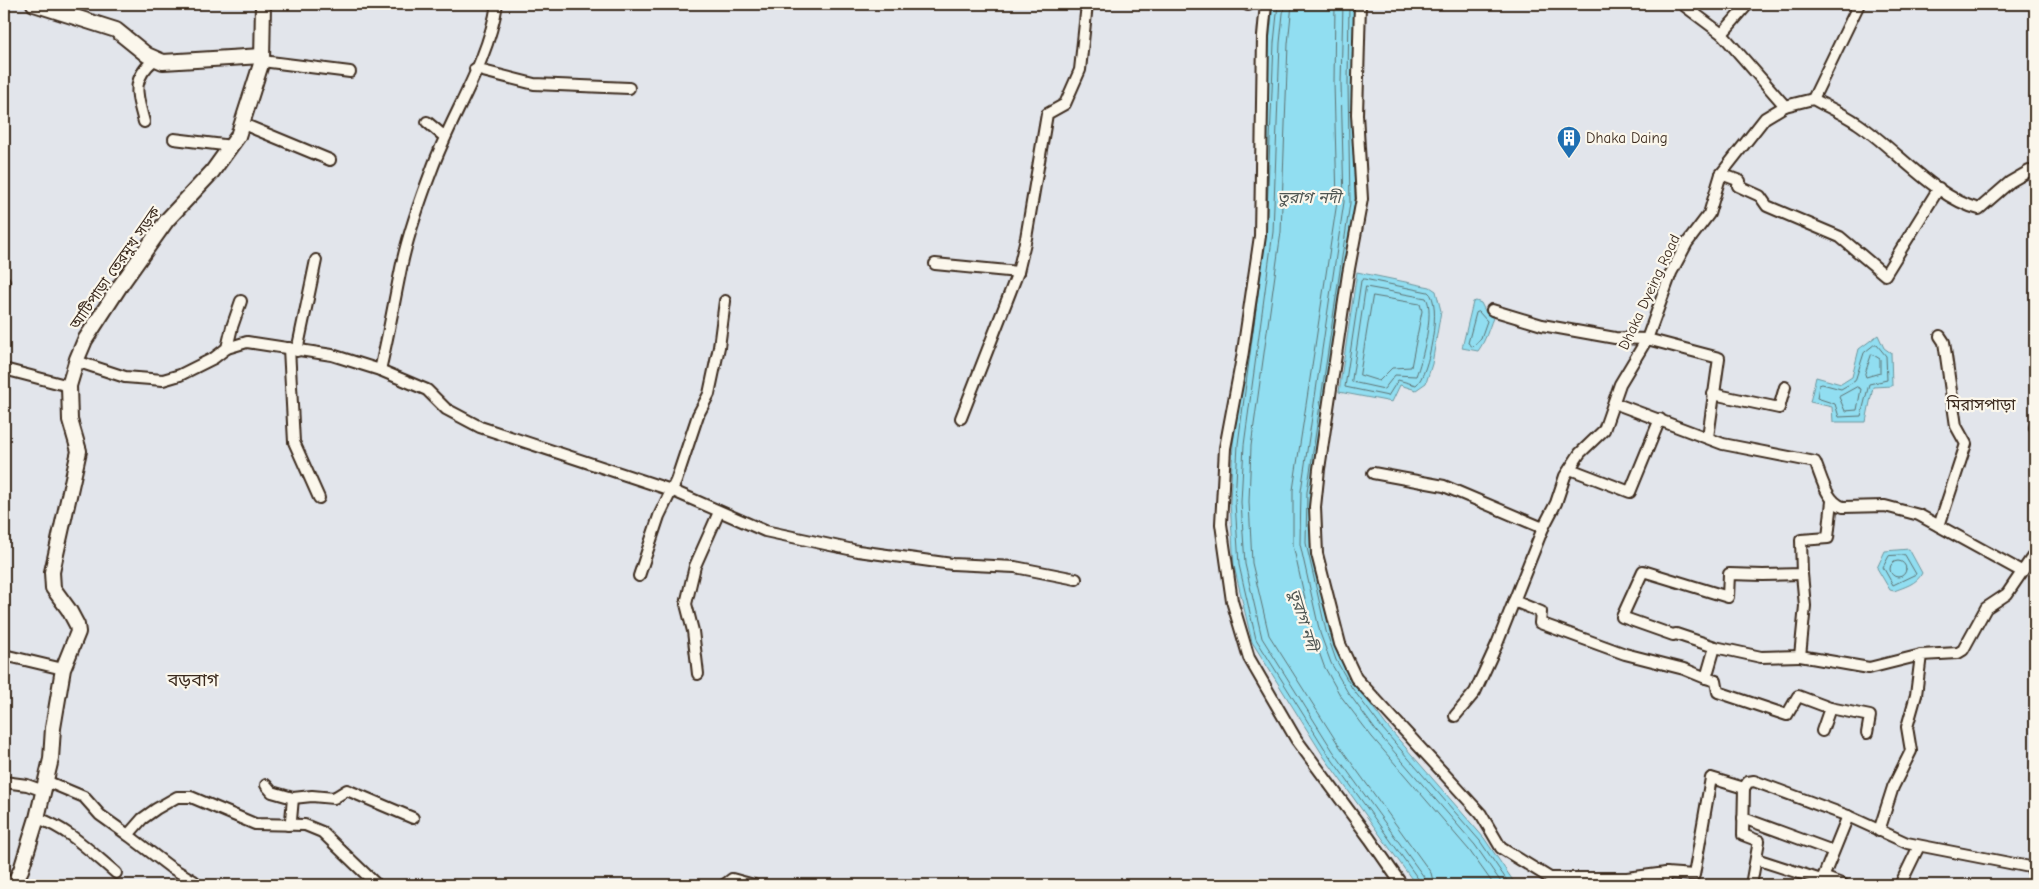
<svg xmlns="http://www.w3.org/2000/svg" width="2039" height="889" font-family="'Comic Neue','Noto Sans Bengali',sans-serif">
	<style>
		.water { fill: #91def1; stroke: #6f969d }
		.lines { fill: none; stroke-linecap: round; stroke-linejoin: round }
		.shore { stroke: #5d7272; stroke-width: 1 }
		.street-casing { stroke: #3b2a1e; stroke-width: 14 }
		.secondary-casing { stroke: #3b2a1e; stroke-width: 18 }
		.street { stroke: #fbf7ec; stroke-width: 10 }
		.secondary { stroke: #fbf7ec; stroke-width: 14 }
		.labels { text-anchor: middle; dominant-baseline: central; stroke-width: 4.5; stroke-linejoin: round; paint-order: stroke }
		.poi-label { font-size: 15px; fill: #3b2a1e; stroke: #fbf7ec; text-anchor: start }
		.street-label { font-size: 15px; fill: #3b2a1e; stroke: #fbf7ec }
		.water-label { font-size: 16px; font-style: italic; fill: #505753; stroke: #fbf7ec }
		.neighbourhood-label { font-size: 16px; fill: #3b2a1e; stroke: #fbf7ec }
		.quarter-label { font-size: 18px; fill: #3b2a1e; stroke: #fbf7ec }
	</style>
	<rect width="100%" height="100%" fill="#e2e5eb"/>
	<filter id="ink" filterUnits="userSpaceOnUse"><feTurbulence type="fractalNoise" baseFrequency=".02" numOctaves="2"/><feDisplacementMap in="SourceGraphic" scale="10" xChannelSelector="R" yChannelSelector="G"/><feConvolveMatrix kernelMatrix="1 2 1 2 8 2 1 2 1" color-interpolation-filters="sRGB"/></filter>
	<g filter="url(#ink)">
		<!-- water -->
		<g class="water">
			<path d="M1273 4H1354L1353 83 1355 203 1312 492 1311 542 1331 630 1341 658 1357 686 1386 725 1484 838 1516 885H1416L1324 757 1252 642 1234 566 1230 502 1233 444 1262 231 1269 42Z"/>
			<path d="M1357 272 1430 287 1436 291 1441 311 1432 364 1426 383 1416 390 1400 385 1392 402 1339 392Z"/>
			<path d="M1476 301 1481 303 1486 313 1493 318C1488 330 1486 340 1478 351L1462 348 1473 302Z"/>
			<path d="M1878 335 1884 348 1891 353 1892 386 1873 387 1866 422H1833L1832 407 1810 402 1816 377 1841 384 1852 377 1859 349Z"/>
			<path d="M1909 549 1922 573C1917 584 1904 587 1894 591L1890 590 1877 568 1885 551Z"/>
		</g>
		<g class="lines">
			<!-- shore -->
			<g class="shore">
				<path d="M1284 4 1280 43 1273 232 1244 445 1241 502 1245 564 1262 638 1333 751 1424 877 1426 885"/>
				<path d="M1292 4 1288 44 1281 232 1251 446 1249 502 1252 563 1269 635 1340 747 1431 873 1434 885"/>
				<path d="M1335 4 1334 83 1337 202 1293 490V545L1313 635 1324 666 1340 695 1372 737 1469 850 1494 885"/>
				<path d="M1343 4 1341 83 1344 202 1301 491 1300 544 1320 633 1331 663 1347 691 1377 732 1475 845 1503 885"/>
				<path d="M1349 4 1348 83 1350 203 1307 492 1306 543 1326 631 1336 660 1352 688 1382 728 1480 841 1510 885"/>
				<path d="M1266 236 1274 43 1278 4"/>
				<path d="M1261 271 1238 444 1235 502 1239 565 1256 639 1328 754 1419 880 1420 885"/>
				<path d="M1364 279 1428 292C1443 301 1429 376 1416 385L1398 380 1388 396 1345 387 1361 281Z"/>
				<path d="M1366 287 1426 298C1435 311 1422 361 1416 376L1395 375 1384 389 1352 382Z"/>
				<path d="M1373 296 1420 304 1422 311 1411 367 1392 368 1379 381 1360 375Z"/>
				<path d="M1479 312 1487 321 1481 338 1473 347 1468 343 1476 313Z"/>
				<path d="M1874 345H1877L1886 356 1887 380 1869 384 1861 416 1839 417 1835 404 1817 398 1819 385 1822 384 1841 389 1855 381 1864 353Z"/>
				<path d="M1872 354 1880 359V373L1866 377 1865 374Z"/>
				<path d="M1857 387 1861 389 1857 410 1845 411 1839 397Z"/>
				<path d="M1905 555 1916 574 1893 585 1883 567 1889 556Z"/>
				<circle cx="1898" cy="569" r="8"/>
			</g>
			<defs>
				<g id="street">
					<path d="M1266 4 1263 36 1260 236 1242 358 1225 448 1221 524 1232 601 1249 658 1296 739 1370 839 1402 885"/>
					<path d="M1360 4 1357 114 1362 199 1348 274 1319 469 1315 507 1317 554 1340 644 1356 678 1481 814 1501 848 1550 878H1627L1666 873"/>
					<path d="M1682 4 1722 34 1785 106"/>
					<path d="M1248 5V4"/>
					<path d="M1722 34 1748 4"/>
					<path d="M262 61 350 72"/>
					<path d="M475 69 534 84 629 88"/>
					<path d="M1813 99 1859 4"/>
					<path d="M144 122C137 95 130 80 154 60"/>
					<path d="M427 122 445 137"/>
					<path d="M243 124 330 160"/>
					<path d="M174 139 232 146"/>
					<path d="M1721 174 1740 181 1738 186 1760 196 1767 206 1840 237 1885 275 1939 188"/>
					<path d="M935 264 1018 272"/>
					<path d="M4 281V283"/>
					<path d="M1492 310 1542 325 1615 338 1647 339 1719 358 1708 437"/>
					<path d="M227 348 247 342 332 355 380 370C389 333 395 296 403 259 410 229 421 198 432 169 452 114 488 63 497 4"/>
					<path d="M289 348 294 442 319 498"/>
					<path d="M297 351 316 260"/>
					<path d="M76 361 125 377 163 380 180 375 214 358 227 348 232 327 241 301"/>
					<path d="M4 369 69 386"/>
					<path d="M380 370 427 390 446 409 480 427 671 490 765 531 858 551 952 564 1015 567 1076 579"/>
					<path d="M1713 394 1779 408 1785 387"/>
					<path d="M1614 403 1723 444 1815 462C1822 478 1826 501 1843 507L1885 506 1919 515 2021 571"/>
					<path d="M961 418 1018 272 1026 238 1047 114 1065 104 1080 70 1087 4"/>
					<path d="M2035 427V428"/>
					<path d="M1570 469 1630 492 1660 419"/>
					<path d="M1373 473 1444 486 1543 528"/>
					<path d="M1939 526 1966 444 1956 426 1944 342 1940 336"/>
					<path d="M639 576 659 516 676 481 698 415 709 394 719 347 725 301"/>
					<path d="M1514 601 1541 612 1540 623 1625 654 1684 669 1706 678 1715 647 1676 634 1673 635 1622 617 1643 571 1728 597 1729 574 1763 575 1802 574 1801 540 1828 538 1832 501"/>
					<path d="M1715 647 1761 657 1800 656 1805 606 1802 574"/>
					<path d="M4 655 63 669"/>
					<path d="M1800 656 1869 668 1921 655"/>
					<path d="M698 674 693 631 686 604 695 566 719 512"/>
					<path d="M1706 678 1716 681 1718 692 1787 715 1798 696 1830 708 1822 731"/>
					<path d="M1830 708 1870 716 1867 733"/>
					<path d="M1455 716 1475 692 1497 644 1543 528 1556 503 1565 476 1580 453 1604 430 1620 384 1647 339 1671 273 1687 243 1709 214 1721 174 1765 118 1785 106 1813 99C1828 107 1844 114 1857 123 1895 148 1935 198 1979 209L2010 182 2029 171 2035 173"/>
					<path d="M46 781 84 797 100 815 128 835 142 819 156 809 177 797H191L255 824 305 825 322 832 377 885"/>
					<path d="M4 782 27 785 44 791"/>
					<path d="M266 785 272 792 293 798 291 820 288 825"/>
					<path d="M1744 788 1743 835 1759 841 1751 885"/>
					<path d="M293 798 312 796 334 798 347 790 413 818"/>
					<path d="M37 818C68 828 92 853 116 873"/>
					<path d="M1743 818 1833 851"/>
					<path d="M1879 831 1893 787 1911 751 1907 727 1916 695 1921 655 1958 653 1963 650 1986 608 2007 594 2035 553"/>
					<path d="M128 835 170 867 194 881"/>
					<path d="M1756 859 1821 880"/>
					<path d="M1823 877 1844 885"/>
					<path d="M4 881 14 883"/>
					<path d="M724 885 732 879 754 885"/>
					<path d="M1665 885 1666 873 1694 875 1711 778 1744 788 1748 782 1754 781 1848 816 1907 843 2035 868"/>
					<path d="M1820 885 1848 816"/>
					<path d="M1900 885 1919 846"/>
				</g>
				<g id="secondary">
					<path d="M34 4 116 30 147 55 163 62 262 56"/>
					<path d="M13 885 21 870 37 818 51 759 53 728 63 669 78 632 77 625 69 610 53 588 52 572 79 451 70 420 69 386 77 359 85 340 120 286 167 220 212 172 238 136 262 61 263 4"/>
				</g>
			</defs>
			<!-- street casing -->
			<use href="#street" class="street-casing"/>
			<!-- secondary casing -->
			<use href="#secondary" class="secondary-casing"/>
			<!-- street -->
			<use href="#street" class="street"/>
			<!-- secondary -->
			<use href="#secondary" class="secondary"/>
		</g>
	</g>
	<!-- icons -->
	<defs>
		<symbol id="building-pin" viewBox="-11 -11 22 30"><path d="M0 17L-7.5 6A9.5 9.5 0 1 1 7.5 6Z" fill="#1f6fb2" stroke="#fbf7ec"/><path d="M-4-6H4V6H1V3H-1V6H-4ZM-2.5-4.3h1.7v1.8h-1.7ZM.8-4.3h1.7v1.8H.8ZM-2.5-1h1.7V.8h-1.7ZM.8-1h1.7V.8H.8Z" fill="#fff"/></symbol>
	</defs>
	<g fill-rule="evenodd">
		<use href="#building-pin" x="1555" y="124" width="28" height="38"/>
	</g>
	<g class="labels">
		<!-- poi labels -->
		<g class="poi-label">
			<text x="1586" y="138">Dhaka Daing</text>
		</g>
		<!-- street labels -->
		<g class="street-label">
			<text transform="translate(115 268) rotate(-55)">আটিপাড়া তেরমুখ সড়ক</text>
			<text transform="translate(1649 292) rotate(-65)">Dhaka Dyeing Road</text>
		</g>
		<!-- water labels -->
		<g class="water-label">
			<text x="1309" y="198">তুরাগ নদী</text>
			<text transform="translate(1303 620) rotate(73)">তুরাগ নদী</text>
		</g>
		<!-- neighbourhood labels -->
		<g class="neighbourhood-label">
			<text x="1981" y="405">মিরাসপাড়া</text>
		</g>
		<!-- quarter labels -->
		<g class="quarter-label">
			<text x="193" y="680">বড়বাগ</text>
		</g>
	</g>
	<!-- margin -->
	<rect width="2039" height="889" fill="none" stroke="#fbf7ec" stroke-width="20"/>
	<rect x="10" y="10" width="2019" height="869" fill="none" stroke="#3b2a1e" stroke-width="2" filter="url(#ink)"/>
</svg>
